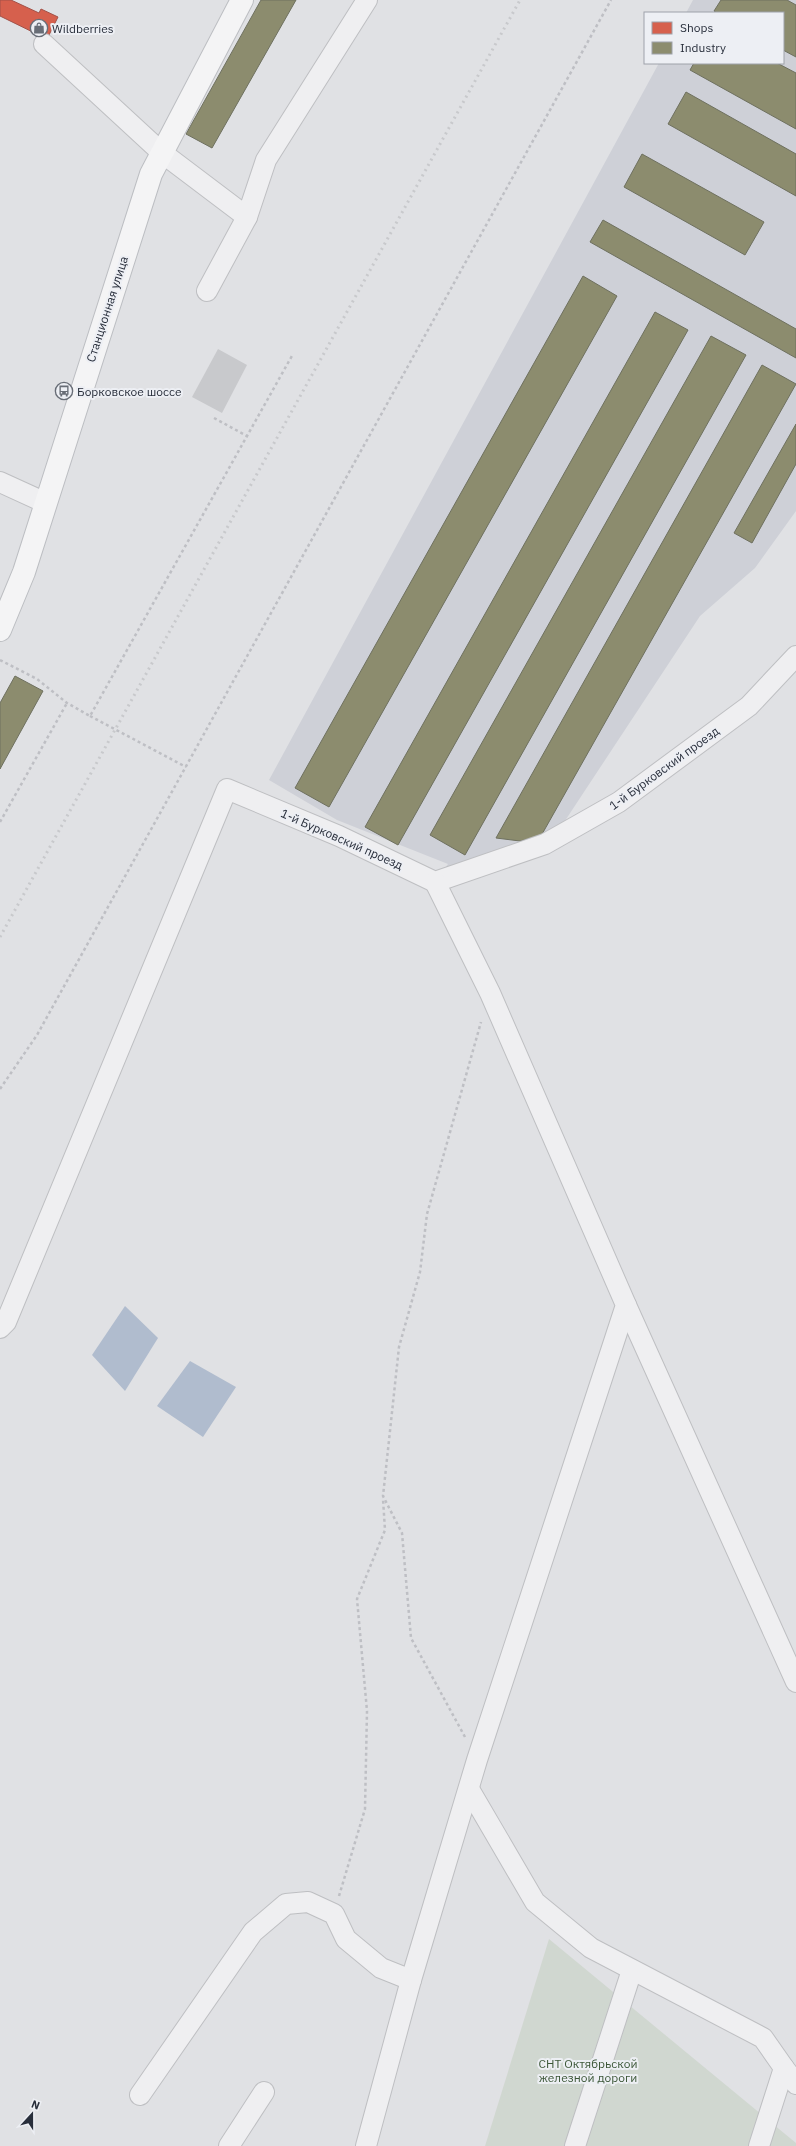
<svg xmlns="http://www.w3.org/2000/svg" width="796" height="2146" font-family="'IBM Plex Sans',sans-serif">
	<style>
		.built { fill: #ced0d7 }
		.green { fill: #d0d7d0 }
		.water { fill: #b0bcce }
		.shops { fill: #d6604d; stroke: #a25148 }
		.industry { fill: #8c8c6e; stroke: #6e705f }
		.building { fill: #c8c9cc }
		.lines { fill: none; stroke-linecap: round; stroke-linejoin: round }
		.minor-casing { stroke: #bebfc2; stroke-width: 22 }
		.major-casing { stroke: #bcbec2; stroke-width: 24 }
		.path { stroke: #bebfc4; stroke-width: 2.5; stroke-dasharray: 3 3; stroke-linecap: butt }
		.minor { stroke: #efeff1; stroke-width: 20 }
		.major { stroke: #f4f4f5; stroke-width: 22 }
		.rail { stroke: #c8c9cc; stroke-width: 3; stroke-dasharray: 2 4; stroke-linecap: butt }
		.labels { text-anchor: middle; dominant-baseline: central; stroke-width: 4; stroke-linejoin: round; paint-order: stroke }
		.poi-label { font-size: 12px; fill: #282e3b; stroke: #edeff4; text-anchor: start }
		.street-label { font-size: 12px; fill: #282e3b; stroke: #edeff4 }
		.park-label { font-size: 12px; fill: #3b5637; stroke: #edeff4 }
	</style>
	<rect width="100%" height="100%" fill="#e0e1e4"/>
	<!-- built -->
	<path class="built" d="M693 0H796V511L755 568 700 616 553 839 435 882 448 864 337 820 269 780 659 63H783V13H686Z"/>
	<!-- green -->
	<path class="green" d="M549 1939 796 2143V2146H485Z"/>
	<!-- water -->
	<g class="water">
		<path d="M125 1306 158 1338 125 1391 92 1355Z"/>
		<path d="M190 1361 236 1387 203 1437 157 1406Z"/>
	</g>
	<!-- shops -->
	<path class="shops" d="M0 0H11L39 13 41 9 58 17 47 39 0 16Z"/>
	<!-- industry -->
	<g class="industry">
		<path d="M261 0H296L212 148 186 134Z"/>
		<path d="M721 0H787L796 5V57L783 50V13H717L714 11Z"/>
		<path d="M694 63H777L796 73V129L690 70Z"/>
		<path d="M686 92 796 154V196L668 124Z"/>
		<path d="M642 154 764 222 745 255 624 187Z"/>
		<path d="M603 220 796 329V358L590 242Z"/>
		<path d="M583 276 617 296 329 807 295 788Z"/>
		<path d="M655 312 688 330 398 845 365 827Z"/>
		<path d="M711 336 746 355 465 855 430 835Z"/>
		<path d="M762 365 796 384 541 836 520 841 496 838Z"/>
		<path d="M796 424V464L752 543 734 533Z"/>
		<path d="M15 676 43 691 0 769V703Z"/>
	</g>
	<!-- building -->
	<path class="building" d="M218 349 247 365 222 413 192 397Z"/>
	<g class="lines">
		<defs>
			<g id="minor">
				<path d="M44 44 161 152 247 217"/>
				<path d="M207 291 247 217 266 160 367 0"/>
				<path d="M0 482 46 503"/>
				<path d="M626 1305 796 1682"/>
				<path d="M0 1328 6 1322 227 789 339 836 435 882 545 844 619 802 749 706 796 656"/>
				<path d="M469 1789 535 1902 591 1948 763 2038 784 2068 759 2146"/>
				<path d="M784 2068 796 2084"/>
				<path d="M140 2095 253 1932 286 1904 308 1902 334 1914 346 1939 381 1968 411 1980"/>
				<path d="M229 2146 264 2092"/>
				<path d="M366 2146 411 1980 477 1760 626 1305 490 993 435 882"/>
				<path d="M575 2146 632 1970"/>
			</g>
			<path id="major" d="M0 630 24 572 151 174 242 0"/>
		</defs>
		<!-- minor casing -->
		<use href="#minor" class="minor-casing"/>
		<!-- major casing -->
		<use href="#major" class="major-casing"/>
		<!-- path -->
		<g class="path">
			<path d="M214 418 247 436"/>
			<path d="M0 660 37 679 67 703 90 716 293 354"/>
			<path d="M90 716 186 767"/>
			<path d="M0 822 67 703"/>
			<path d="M0 1089 37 1035 611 0"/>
			<path d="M465 1737 411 1638 402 1533 383 1496 399 1347 420 1272 427 1214 481 1022"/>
			<path d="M339 1896 365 1809 367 1711 357 1599 385 1530 383 1499"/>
		</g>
		<!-- minor -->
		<use href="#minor" class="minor"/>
		<!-- major -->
		<use href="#major" class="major"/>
		<!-- rail -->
		<path class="rail" d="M0 937 520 0"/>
	</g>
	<!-- icons -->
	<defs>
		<symbol id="shop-ring" viewBox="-11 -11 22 22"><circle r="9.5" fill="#edeff4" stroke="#686d76" stroke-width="1.5"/><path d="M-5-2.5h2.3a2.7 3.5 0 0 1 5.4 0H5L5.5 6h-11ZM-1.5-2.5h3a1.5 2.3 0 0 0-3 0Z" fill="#686d76"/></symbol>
		<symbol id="bus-ring" viewBox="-11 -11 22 22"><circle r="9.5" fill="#edeff4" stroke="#686d76" stroke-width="1.5"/><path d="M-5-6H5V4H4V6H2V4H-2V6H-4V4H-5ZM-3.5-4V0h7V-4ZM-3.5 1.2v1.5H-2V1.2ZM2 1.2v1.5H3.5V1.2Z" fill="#686d76"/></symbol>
	</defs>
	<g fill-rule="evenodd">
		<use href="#shop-ring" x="29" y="18" width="20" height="20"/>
		<use href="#bus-ring" x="54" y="381" width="20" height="20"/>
	</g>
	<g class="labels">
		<!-- poi labels -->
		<g class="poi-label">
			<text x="52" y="28">Wildberries</text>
			<text x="77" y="391">Борковское шоссе</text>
		</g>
		<!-- street labels -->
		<g class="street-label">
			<text transform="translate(107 309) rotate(-72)">Станционная улица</text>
			<text transform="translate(664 768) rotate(-36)">1-й Бурковский проезд</text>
			<text transform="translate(342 839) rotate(24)">1-й Бурковский проезд</text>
		</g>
		<!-- park labels -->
		<g class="park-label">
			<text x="588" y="2063">СНТ Октябрьской<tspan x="588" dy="14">железной дороги</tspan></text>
		</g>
	</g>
	<!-- legend -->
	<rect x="644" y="12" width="140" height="52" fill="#edeff4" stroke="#9ea2aa"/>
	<rect x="652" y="22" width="20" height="12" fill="#d6604d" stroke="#9ea2aa"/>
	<text x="680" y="32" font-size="12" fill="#282e3b">Shops</text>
	<rect x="652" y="42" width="20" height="12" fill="#8c8c6e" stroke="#9ea2aa"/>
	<text x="680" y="52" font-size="12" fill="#282e3b">Industry</text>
	<!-- north arrow -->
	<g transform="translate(32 2114) rotate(21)" stroke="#edeff4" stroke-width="3" paint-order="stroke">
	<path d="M0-3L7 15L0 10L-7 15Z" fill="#282e3b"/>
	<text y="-6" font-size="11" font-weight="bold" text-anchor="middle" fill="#282e3b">N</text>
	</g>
</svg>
